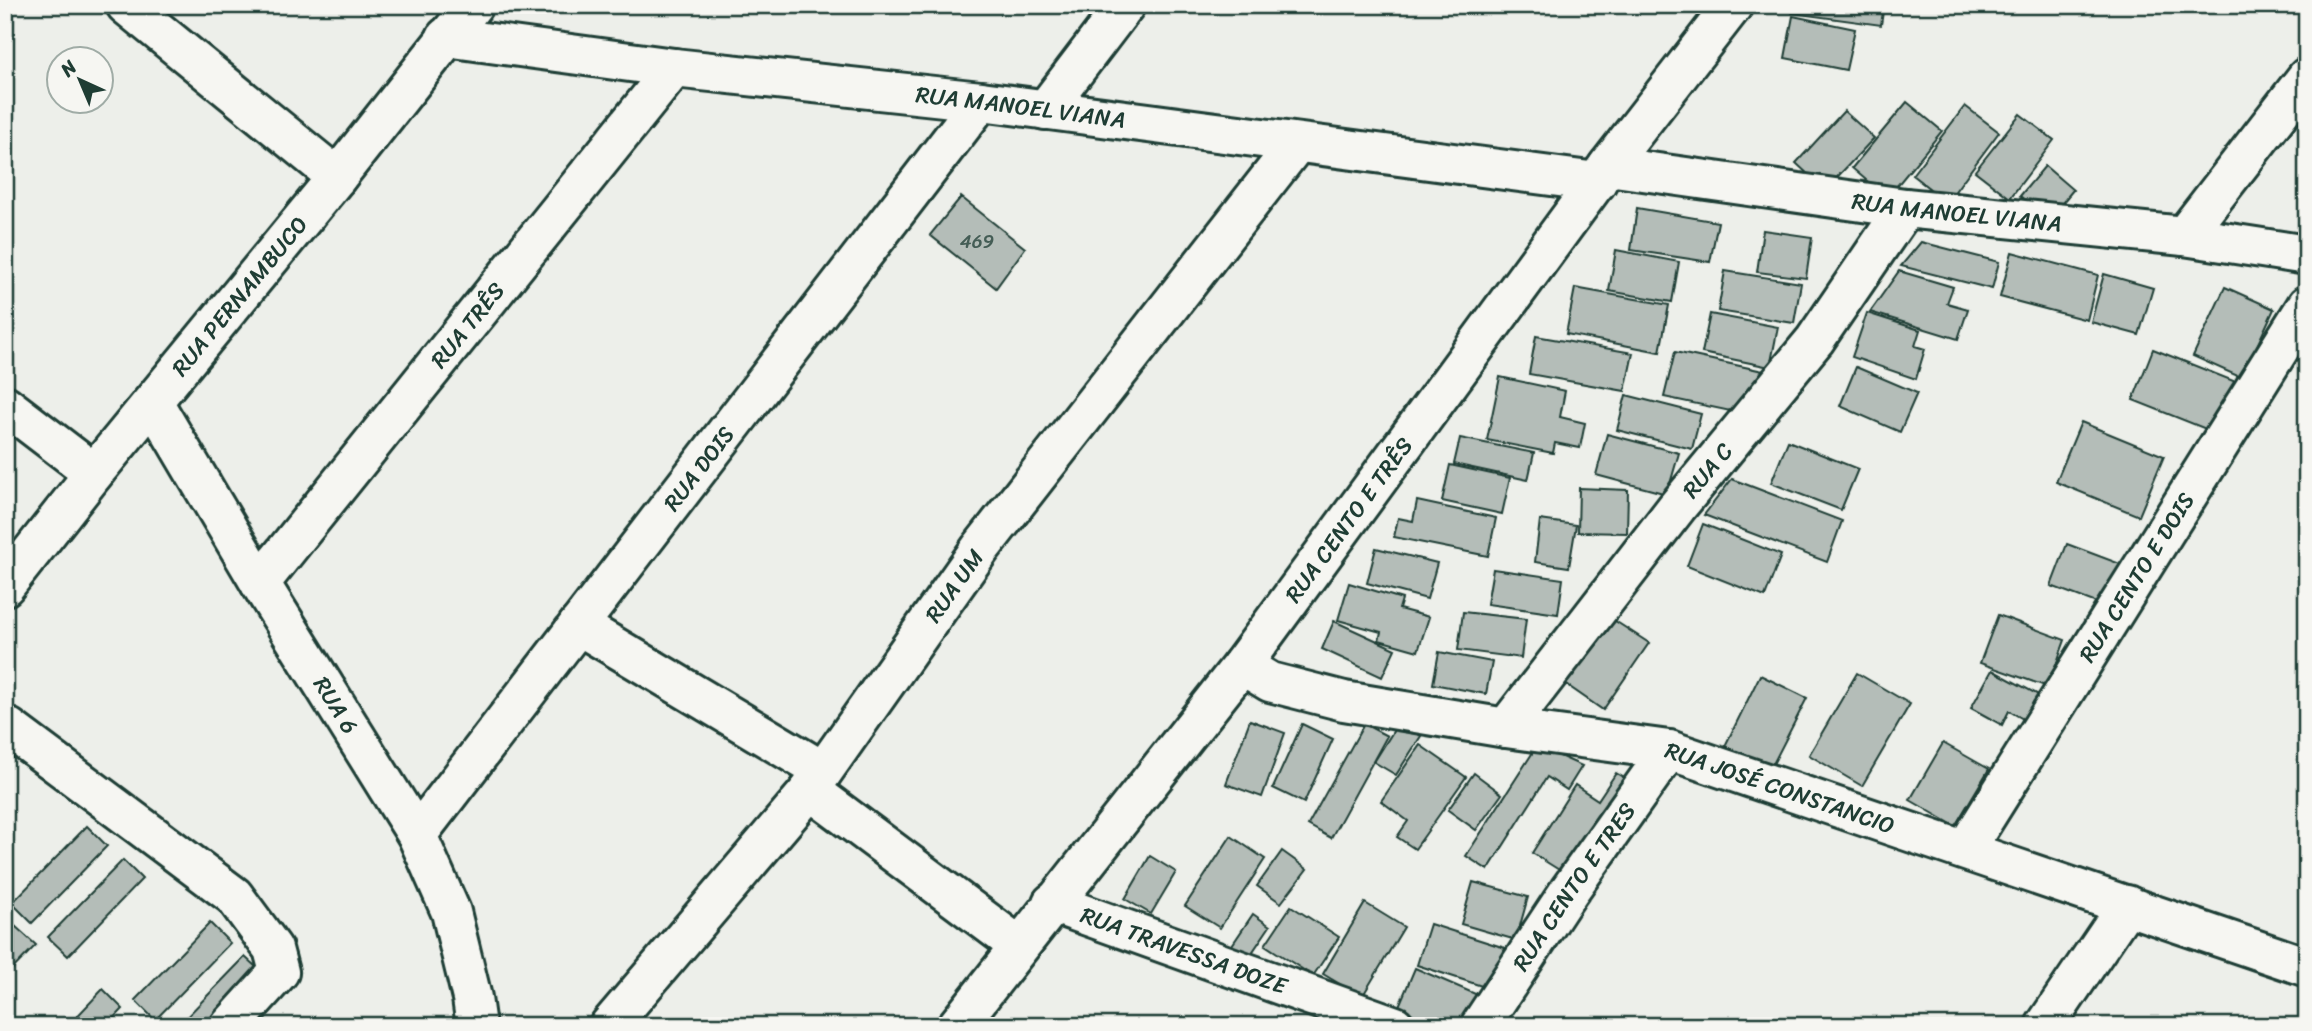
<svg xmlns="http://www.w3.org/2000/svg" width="2312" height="1031" font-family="Sriracha,sans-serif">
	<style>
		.building { fill: #b4bdb8; stroke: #1f3d34; stroke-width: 2 }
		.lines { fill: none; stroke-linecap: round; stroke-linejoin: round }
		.minor-casing { stroke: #1f3d34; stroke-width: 44 }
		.minor { stroke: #f6f6f2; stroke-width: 38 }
		.labels { text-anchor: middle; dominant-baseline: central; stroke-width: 5; stroke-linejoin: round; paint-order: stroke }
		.number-label { font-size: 19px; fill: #445d55 }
		.street-label { font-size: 23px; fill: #1f3d34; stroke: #f6f6f2 }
	</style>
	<rect width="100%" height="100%" fill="#edefea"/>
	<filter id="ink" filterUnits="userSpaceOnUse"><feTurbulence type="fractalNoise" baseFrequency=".0143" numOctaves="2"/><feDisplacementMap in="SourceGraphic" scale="14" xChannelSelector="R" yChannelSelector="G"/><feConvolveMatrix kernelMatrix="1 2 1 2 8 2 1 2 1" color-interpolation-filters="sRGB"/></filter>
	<g filter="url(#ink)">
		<!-- building -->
		<g class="building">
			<path d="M1793 5H1884L1881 25 1792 13Z"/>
			<path d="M1793 16 1855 29 1846 70 1785 58Z"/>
			<path d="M1907 102 1942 131 1887 198 1852 168Z"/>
			<path d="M1965 106 1999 132 1947 202 1912 175Z"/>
			<path d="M1844 111 1874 138 1825 190 1796 163Z"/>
			<path d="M2020 114 2054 140 2010 198 1975 171Z"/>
			<path d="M2045 166 2073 190 2048 220 2020 196Z"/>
			<path d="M961 197 1025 248 996 288 930 235Z"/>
			<path d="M1637 208 1718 222 1710 262 1631 250Z"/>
			<path d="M1763 230 1812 237 1806 278 1757 272Z"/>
			<path d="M1921 242 1999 262 1992 289 1901 266Z"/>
			<path d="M1616 250 1679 262 1672 302 1609 291Z"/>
			<path d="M2012 252 2098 275 2087 320 2000 297Z"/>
			<path d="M1725 271 1801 283 1794 323 1718 311Z"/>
			<path d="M1899 271 1953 287 1947 303 1968 309 1958 339 1870 312Z"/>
			<path d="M2104 274 2153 288 2139 335 2091 322Z"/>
			<path d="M2225 287 2274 309 2242 378 2193 356Z"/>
			<path d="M1575 288 1669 305 1660 352 1566 334Z"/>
			<path d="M1867 313 1920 330 1915 346 1925 349 1916 379 1852 357Z"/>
			<path d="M1710 314 1778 327 1770 367 1702 353Z"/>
			<path d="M1536 336 1633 353 1625 391 1529 374Z"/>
			<path d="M2153 349 2241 384 2221 435 2133 400Z"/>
			<path d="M1675 352 1763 371 1735 412 1664 397Z"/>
			<path d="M1856 367 1917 393 1900 432 1840 406Z"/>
			<path d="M1500 377 1565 391 1560 417 1585 423 1580 448 1555 443 1553 453 1487 440Z"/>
			<path d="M1626 395 1701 414 1692 449 1617 430Z"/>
			<path d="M2081 422 2164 456 2139 516 2056 482Z"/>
			<path d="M1607 434 1679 453 1667 494 1596 475Z"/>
			<path d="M1460 438 1534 453 1528 480 1454 464Z"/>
			<path d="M1788 441 1858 469 1841 510 1771 483Z"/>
			<path d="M1450 465 1510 478 1502 514 1442 501Z"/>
			<path d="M1732 479 1842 521 1827 562 1704 515Z"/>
			<path d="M1579 488 1628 490 1627 533 1578 532Z"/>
			<path d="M1417 501 1496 518 1488 556 1394 537 1398 518 1413 521Z"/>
			<path d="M1540 520 1576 525 1569 567 1535 562Z"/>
			<path d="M1703 524 1781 555 1765 597 1687 566Z"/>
			<path d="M2067 544 2123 565 2107 607 2051 586Z"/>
			<path d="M1376 548 1437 563 1427 599 1367 583Z"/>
			<path d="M1493 569 1563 579 1558 614 1487 604Z"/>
			<path d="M1349 583 1402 599 1399 609 1429 617 1418 651 1379 640 1381 632 1338 620Z"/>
			<path d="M1463 612 1526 619 1521 658 1458 650Z"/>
			<path d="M1998 615 2065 640 2048 687 1980 663Z"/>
			<path d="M1609 617 1649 643 1603 710 1564 683Z"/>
			<path d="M1334 621 1395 649 1382 677 1322 649Z"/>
			<path d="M1439 652 1492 662 1486 694 1433 684Z"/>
			<path d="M1992 670 2044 698 2030 723 2009 711 2002 725 1971 708Z"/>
			<path d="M1857 673 1910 704 1862 786 1809 755Z"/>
			<path d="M1760 675 1807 698 1771 768 1725 746Z"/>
			<path d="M1250 720 1285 733 1262 797 1226 784Z"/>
			<path d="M1399 722 1421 736 1396 775 1374 762Z"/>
			<path d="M1302 724 1333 739 1304 803 1273 788Z"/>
			<path d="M1364 724 1387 736 1331 838 1308 825Z"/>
			<path d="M1943 743 1989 769 1955 826 1910 800Z"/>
			<path d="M1420 745 1466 777 1415 849 1397 837 1408 821 1381 801Z"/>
			<path d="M1537 746 1582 766 1567 790 1547 777 1488 870 1466 856Z"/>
			<path d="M1474 773 1502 794 1476 830 1448 810Z"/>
			<path d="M1616 773 1633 783 1572 878 1532 853 1575 785 1598 800Z"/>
			<path d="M87 826 107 846 32 923 12 903Z"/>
			<path d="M1231 836 1265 859 1220 928 1185 906Z"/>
			<path d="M1282 851 1307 869 1281 903 1257 886Z"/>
			<path d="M1150 856 1176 872 1151 914 1125 899Z"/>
			<path d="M123 860 142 879 68 956 48 937Z"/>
			<path d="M1473 882 1528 897 1516 940 1461 924Z"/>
			<path d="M1365 903 1404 927 1362 997 1323 974Z"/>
			<path d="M1291 906 1339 937 1313 976 1265 945Z"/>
			<path d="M1253 914 1270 926 1241 969 1224 957Z"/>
			<path d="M210 923 230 943 155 1020 135 1000Z"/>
			<path d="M1430 924 1505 948 1491 989 1417 965Z"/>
			<path d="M15 926 36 945 5 977V936Z"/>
			<path d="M245 957 266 976 218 1026H178Z"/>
			<path d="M1415 968 1480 996 1467 1026H1425L1396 1013Z"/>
			<path d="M103 989 123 1009 107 1026H68Z"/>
		</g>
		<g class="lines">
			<defs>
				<g id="minor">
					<path d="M126 5 337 177"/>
					<path id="s1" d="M446 37 674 68 981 101 1597 182"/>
					<path d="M1045 110 1125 5"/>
					<path id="s2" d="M1608 166 1905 208 2184 236 2307 255"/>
					<path d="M2184 236 2307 77"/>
					<path id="s3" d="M153 402 260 583 417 835 451 912 472 998 476 1026"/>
					<path d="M5 405 94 473"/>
					<path id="s4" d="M260 583 674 68"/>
					<path id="s5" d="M5 586 94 473 337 177 473 5"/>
					<path d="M578 625 823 771"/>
					<path id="s6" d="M1242 665 1270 682 1344 701 1506 728 1669 750 2307 967"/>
					<path d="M5 728H9L234 896 273 949 279 972 230 1026"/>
					<path id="s7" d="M1506 728 1677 507 1815 340 1905 208"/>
					<path d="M810 790 1019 946"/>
					<path id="s8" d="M417 835 981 101"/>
					<path id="s9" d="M1965 850 2307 305"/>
					<path id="s10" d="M1052 903 1395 1026"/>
					<path id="s11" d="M609 1026 810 790 980 549 1297 143"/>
					<path id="s12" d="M957 1026 1242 665 1608 166 1733 5"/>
					<path id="s13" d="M1480 1026 1569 891 1669 750"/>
					<path d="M2045 1026 2127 905"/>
				</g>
			</defs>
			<!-- minor casing -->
			<use href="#minor" class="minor-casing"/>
			<!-- minor -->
			<use href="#minor" class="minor"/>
		</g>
	</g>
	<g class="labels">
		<!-- number labels -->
		<g class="number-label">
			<text x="977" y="241">469</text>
		</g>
		<!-- street labels -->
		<g class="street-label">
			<text stroke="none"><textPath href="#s1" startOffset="579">RUA MANOEL VIANA</textPath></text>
			<text stroke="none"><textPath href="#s2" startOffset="352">RUA MANOEL VIANA</textPath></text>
			<text stroke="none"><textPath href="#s5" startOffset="373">RUA PERNAMBUCO</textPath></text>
			<text stroke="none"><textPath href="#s4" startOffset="331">RUA TRÊS</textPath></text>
			<text stroke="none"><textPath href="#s8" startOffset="462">RUA DOIS</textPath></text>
			<text stroke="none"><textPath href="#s7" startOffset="327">RUA C</textPath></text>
			<text stroke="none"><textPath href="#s12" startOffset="640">RUA CENTO E TRÊS</textPath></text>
			<text stroke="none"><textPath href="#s9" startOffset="322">RUA CENTO E DOIS</textPath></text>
			<text stroke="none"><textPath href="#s11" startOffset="560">RUA UM</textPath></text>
			<text stroke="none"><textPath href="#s3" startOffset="354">RUA 6</textPath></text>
			<text stroke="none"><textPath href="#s6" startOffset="555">RUA JOSÉ CONSTANCIO</textPath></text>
			<text stroke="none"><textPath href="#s13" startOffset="168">RUA CENTO E TRES</textPath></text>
			<text stroke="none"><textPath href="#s10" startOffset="140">RUA TRAVESSA DOZE</textPath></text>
		</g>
	</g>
	<!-- margin -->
	<rect width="2312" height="1031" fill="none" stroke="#f6f6f2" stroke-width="28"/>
	<rect x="14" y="14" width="2284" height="1003" fill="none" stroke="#1f3d34" stroke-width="2.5" filter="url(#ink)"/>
	<!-- north arrow -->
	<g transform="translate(80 80) rotate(316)"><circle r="33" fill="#f6f6f2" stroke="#a0aca6" stroke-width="2"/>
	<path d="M0-5L12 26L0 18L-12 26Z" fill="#1f3d34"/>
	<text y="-10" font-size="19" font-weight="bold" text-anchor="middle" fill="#1f3d34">N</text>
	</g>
</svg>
